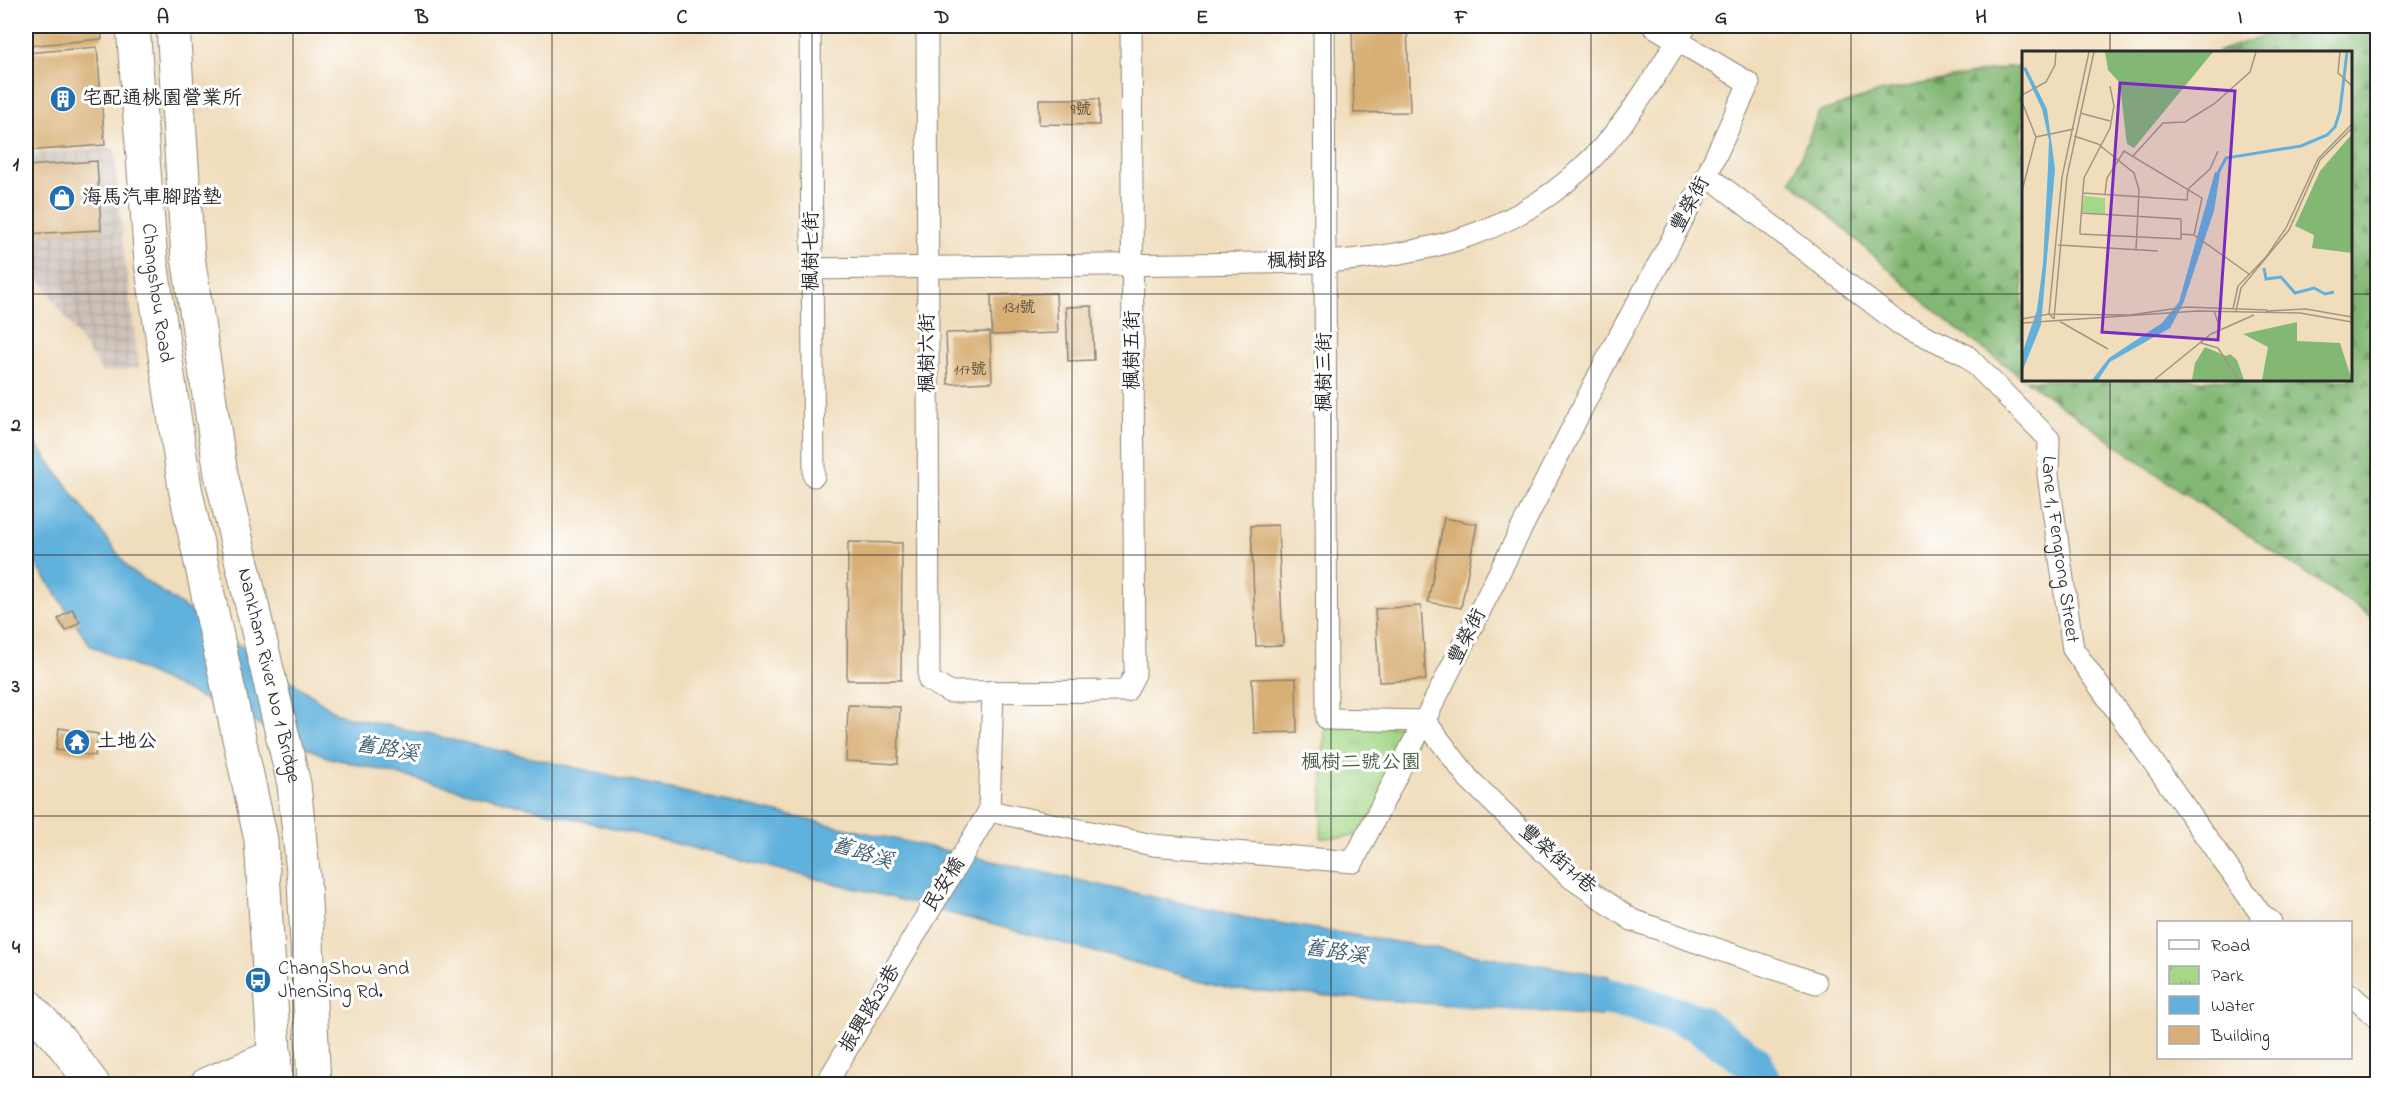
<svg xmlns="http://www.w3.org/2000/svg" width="2403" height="1110" font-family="'Indie Flower','LXGW WenKai TC',sans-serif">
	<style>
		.industrial { fill: url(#industrial-grid) }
		.forest { fill: url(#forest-firs); stroke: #577250; stroke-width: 1.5 }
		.park { fill: url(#park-tufts); stroke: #688159; stroke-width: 1.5 }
		.water { fill: #61b1dc; stroke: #466e84; stroke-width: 1.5 }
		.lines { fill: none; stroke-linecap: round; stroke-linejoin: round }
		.river { stroke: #61b1dc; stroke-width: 38 }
		.building { fill: #d8af75 }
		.street-casing { stroke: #8e8474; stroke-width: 23 }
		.primary-casing { stroke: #8e8474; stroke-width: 35 }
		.street { stroke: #fff; stroke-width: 21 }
		.primary { stroke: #fff; stroke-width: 33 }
		.grid { fill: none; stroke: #2b2b2b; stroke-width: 1.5; stroke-opacity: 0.55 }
		.labels { text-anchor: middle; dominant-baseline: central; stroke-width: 6; stroke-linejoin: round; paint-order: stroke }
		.number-label { font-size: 16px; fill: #564c3e }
		.poi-label { font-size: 20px; fill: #2b2b2b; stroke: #fff; text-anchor: start }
		.street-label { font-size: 20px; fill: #2b2b2b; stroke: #fff }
		.park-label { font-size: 20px; fill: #4f5f47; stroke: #fff }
		.water-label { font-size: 21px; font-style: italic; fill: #416172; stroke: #fff }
		.inset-river { fill: none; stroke: #61b1dc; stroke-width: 3 }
		.inset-road { fill: none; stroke: #a19682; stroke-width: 1.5 }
		.view { fill: #7b2cbf; fill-opacity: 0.15; stroke: #7b2cbf; stroke-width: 3 }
		.inset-edge { fill: none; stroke: #2b2b2b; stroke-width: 3 }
		.neatline { fill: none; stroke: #2b2b2b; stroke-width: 2 }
		.grid-label { font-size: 20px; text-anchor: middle; font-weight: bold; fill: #2b2b2b }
	</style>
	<defs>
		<pattern id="industrial-grid" width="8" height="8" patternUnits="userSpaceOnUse" patternTransform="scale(1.5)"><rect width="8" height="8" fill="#cdc2b9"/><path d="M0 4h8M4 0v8" fill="none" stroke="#b0a79f"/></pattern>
		<pattern id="forest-firs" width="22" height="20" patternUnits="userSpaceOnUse" patternTransform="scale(1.5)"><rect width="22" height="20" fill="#83b874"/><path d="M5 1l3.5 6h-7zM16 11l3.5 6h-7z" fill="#6b965f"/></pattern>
		<pattern id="park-tufts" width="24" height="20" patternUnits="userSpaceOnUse" patternTransform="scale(1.5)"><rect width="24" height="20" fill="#a4d787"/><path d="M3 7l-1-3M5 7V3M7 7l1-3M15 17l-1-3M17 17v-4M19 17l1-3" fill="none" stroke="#8db975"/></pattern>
	</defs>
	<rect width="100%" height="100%" fill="#fff"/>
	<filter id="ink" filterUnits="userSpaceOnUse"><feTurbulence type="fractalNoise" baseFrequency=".0167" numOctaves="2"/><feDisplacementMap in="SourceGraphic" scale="12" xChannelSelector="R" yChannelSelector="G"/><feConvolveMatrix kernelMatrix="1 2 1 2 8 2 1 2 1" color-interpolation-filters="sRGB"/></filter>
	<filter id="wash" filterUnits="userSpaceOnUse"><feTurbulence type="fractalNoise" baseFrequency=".008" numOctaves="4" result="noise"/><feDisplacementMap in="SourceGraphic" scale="24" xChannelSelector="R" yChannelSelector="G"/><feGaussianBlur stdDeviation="1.35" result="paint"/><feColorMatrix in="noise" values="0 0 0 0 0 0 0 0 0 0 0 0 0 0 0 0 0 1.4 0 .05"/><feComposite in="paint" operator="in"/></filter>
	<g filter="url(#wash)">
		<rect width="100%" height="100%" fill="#f0ddbc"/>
		<!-- industrial -->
		<path class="industrial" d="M114 148 125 264 139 368 102 372 30 264H26V154Z"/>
		<!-- forest -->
		<g class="forest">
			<path d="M2303 26H2377V620L2179 490 2026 380H2350V52H2217L2279 30Z"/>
			<path d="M2008 67H2023V378L1947 322 1791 181 1819 112 1880 92Z"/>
		</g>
		<!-- park -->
		<path class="park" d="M1325 725 1422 727 1360 836 1321 838Z"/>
		<!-- water -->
		<path class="water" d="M26 431 129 569 340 715 1247 918 1609 976 1601 1016 1233 989 882 895 327 757 91 646 26 549Z"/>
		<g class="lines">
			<!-- river -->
			<path class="river" d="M1554 988 1632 1001 1698 1023 1755 1064 1763 1084"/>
		</g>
		<g id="blocks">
			<!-- building -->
			<g class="building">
				<path d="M26 26H101L102 39 26 46Z"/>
				<path d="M1352 26H1407L1410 112 1354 113Z"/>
				<path d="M97 47 105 145 26 151V53Z"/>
				<path d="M1039 99H1099V125L1039 124Z"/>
				<path d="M97 161 101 230 26 234V166Z"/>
				<path d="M1056 293 1058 333 992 335 991 295Z"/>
				<path d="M1092 306 1094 360 1068 361 1066 307Z"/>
				<path d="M990 332 992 382 948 384 946 333Z"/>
				<path d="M1444 518 1477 524 1461 608 1428 602Z"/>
				<path d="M1278 525 1283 645 1256 646 1251 526Z"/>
				<path d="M848 542 902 543 901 680H847Z"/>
				<path d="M1421 606 1426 680 1379 682 1375 609Z"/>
				<path d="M72 609 80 622 66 631 58 619Z"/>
				<path d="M1296 678 1297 732 1254 733 1252 679Z"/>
				<path d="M848 705 900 707 898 764 846 761Z"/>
				<path d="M59 728 98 734 95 756 56 750Z"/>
			</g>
		</g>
	</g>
	<g filter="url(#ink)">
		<use href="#blocks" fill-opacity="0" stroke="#8e8474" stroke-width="1.5"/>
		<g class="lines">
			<defs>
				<g id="street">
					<path d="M810 26 814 476"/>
					<path d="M927 26 929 680 949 692 1126 691 1135 674 1131 26"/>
					<path d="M1324 26 1327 719 1425 721 1469 779 1546 854 1570 877 1632 920 1816 983"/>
					<path id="s1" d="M1707 175 1898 323 1966 355 2049 439 2048 475 2073 649 2260 913 2271 922"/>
					<path d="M812 269 1325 262C1421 255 1508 237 1581 169 1624 130 1656 75 1686 26"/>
					<path d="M989 811 1153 845 1353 862 1611 351 1707 175 1749 83 1653 26"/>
					<path d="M2350 994 2378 1019"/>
					<path d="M826 1084 989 811 993 691"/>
				</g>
				<g id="primary">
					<path id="s2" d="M133 26 151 262 185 488 261 840 276 1084"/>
					<path id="s3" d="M173 26 188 257 221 474 294 784 304 881 314 1084"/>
					<path d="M26 1004 60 1040 93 1084"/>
					<path d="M207 1084 275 1056"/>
				</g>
			</defs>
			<!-- street casing -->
			<use href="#street" class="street-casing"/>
			<!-- primary casing -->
			<use href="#primary" class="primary-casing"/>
			<!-- street -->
			<use href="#street" class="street"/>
			<!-- primary -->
			<use href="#primary" class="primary"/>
		</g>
	</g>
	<!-- grid -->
	<path class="grid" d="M293 26V1084M552 26V1084M812 26V1084M1072 26V1084M1331 26V1084M1591 26V1084M1851 26V1084M2110 26V52M26 294H2024M2350 294H2378M2110 380V1084M26 555H2378M26 816H2378"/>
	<!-- icons -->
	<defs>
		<symbol id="building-disc" viewBox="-11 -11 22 22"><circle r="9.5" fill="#1f6fb2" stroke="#fff"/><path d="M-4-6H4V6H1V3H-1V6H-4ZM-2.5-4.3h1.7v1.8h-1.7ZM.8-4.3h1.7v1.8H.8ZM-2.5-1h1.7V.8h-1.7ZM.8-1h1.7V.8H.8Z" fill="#fff"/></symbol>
		<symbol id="shop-disc" viewBox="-11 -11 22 22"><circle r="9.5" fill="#1f6fb2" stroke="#fff"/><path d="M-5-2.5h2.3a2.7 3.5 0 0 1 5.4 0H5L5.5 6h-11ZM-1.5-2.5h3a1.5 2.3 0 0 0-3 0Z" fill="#fff"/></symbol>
		<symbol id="temple-disc" viewBox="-11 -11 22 22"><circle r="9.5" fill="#1f6fb2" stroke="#fff"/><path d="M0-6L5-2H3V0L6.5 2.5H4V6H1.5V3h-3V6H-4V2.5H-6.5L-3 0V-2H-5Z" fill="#fff"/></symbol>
		<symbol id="bus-disc" viewBox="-11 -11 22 22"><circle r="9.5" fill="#1f6fb2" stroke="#fff"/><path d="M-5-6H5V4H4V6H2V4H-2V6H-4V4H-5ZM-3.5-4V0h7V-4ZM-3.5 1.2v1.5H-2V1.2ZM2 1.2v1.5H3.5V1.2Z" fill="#fff"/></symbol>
	</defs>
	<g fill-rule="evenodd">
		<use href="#building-disc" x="48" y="84" width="30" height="30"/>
		<use href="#shop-disc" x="47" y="183" width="30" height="30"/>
		<use href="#temple-disc" x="62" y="727" width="30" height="30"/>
		<use href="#bus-disc" x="243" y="965" width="30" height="30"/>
	</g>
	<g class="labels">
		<!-- number labels -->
		<g class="number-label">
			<text x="1081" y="110">9號</text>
			<text x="1019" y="308">131號</text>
			<text x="970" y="370">117號</text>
		</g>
		<!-- poi labels -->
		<g class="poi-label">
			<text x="82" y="99">宅配通桃園營業所</text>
			<text x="82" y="198">海馬汽車腳踏墊</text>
			<text x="97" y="742">土地公</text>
			<text x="278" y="969">ChangShou and<tspan x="278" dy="23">JhenSing Rd.</tspan></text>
		</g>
		<!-- street labels -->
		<g class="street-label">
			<text transform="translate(1691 205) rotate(-62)">豐榮街</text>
			<text transform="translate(812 251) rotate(-90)">楓樹七街</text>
			<text transform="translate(1297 262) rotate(-1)">楓樹路</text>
			<text stroke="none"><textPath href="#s2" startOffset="268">Changshou Road</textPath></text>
			<text transform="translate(1133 350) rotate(-90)">楓樹五街</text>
			<text transform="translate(928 353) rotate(-90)">楓樹六街</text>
			<text transform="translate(1325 372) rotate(-90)">楓樹三街</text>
			<text stroke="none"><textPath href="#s1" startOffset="546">Lane 1, Fengrong Street</textPath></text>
			<text transform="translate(1468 637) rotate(-63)">豐榮街</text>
			<text stroke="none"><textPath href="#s3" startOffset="658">Nankham River No 1 Bridge</textPath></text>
			<text transform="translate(1557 860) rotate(41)">豐榮街71巷</text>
			<text transform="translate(945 885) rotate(-58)">民安橋</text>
			<text transform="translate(871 1009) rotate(-59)">振興路23巷</text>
		</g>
		<!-- park labels -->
		<g class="park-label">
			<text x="1361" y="763">楓樹二號公園</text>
		</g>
		<!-- water labels -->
		<g class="water-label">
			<text transform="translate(387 750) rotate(10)">舊路溪</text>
			<text transform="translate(862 854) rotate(17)">舊路溪</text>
			<text transform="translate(1336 953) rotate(9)">舊路溪</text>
		</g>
	</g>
	<!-- overview -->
	<g transform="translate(2022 51)">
		<rect width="330" height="330" fill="#f0ddbc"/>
		<path d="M83 1H191L112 97 105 93 104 87 98 32 86 19ZM330 83V202L290 197 292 184 273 175 298 120ZM275 271V290L318 292 330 329H240L246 296 221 283ZM183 296 204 305 208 303 215 309 222 329H170L173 312Z" fill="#83b874"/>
		<path d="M62 145 83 147V163L60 161Z" fill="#a4d787"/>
		<path d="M4 16 25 58 33 118 19 274 0 321V303L15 259 21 213 26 117 27 89 20 58 1 17ZM193 121 198 122 192 160 161 253 148 277 88 311 76 329H70L87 307 140 272 157 251Z" fill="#61b1dc"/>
		<path class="inset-river" d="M195 124 204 107 279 95 305 84 313 76 318 60 325 1M242 217 244 228 259 226 273 242 292 237 303 243 312 241"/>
		<path class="inset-road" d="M318 1 316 22 330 35M0 44 24 31 33 14 34 1M0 51 14 86M58 62 88 70M52 85 76 93 112 122 117 139 114 199M111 105 141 72 163 71 192 53 228 21 234 1M0 140 14 86 52 78M61 142 165 149 166 138 188 118 196 100M83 143 85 127 102 100 180 147 172 184M59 162 159 168V188L58 183V180L62 127 88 77 92 55 88 35M159 183 172 184 227 223M36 194 136 200M211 258 216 235 244 206 264 177 296 108 330 73M192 260 198 277M214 260 219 237 267 179 298 109 330 77M244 260 284 258 330 266M0 268 27 263 108 264 164 256 245 259M32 268 27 263 40 126 67 1M32 268 45 125 72 1M37 270 86 298M0 272 175 260 278 262 330 271M179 292 196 297 217 329M132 329 189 283 232 264"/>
		<path class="view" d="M98 32 213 40 196 289 80 281Z"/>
		<rect width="330" height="330" class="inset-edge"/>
	</g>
	<!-- margin -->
	<rect width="2403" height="1110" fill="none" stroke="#fff" stroke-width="66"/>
	<!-- legend -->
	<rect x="2157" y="921" width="195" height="138" fill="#ffffff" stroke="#aaaaaa" stroke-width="1.5"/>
	<rect x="2169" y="940" width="30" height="9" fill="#ffffff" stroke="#aaaaaa" stroke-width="1.5"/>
	<text x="2211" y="951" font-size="18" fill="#2b2b2b">Road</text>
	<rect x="2169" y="966" width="30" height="18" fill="url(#park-tufts)" stroke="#aaaaaa" stroke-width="1.5"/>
	<text x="2211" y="981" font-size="18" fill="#2b2b2b">Park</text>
	<rect x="2169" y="996" width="30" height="18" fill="#61b1dc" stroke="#aaaaaa" stroke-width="1.5"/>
	<text x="2211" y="1011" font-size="18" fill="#2b2b2b">Water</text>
	<rect x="2169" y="1026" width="30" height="18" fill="#d8af75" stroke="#aaaaaa" stroke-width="1.5"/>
	<text x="2211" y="1041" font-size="18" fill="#2b2b2b">Building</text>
	<rect x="33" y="33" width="2337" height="1044" class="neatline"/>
	<g class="grid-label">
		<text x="163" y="23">A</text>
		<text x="422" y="23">B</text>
		<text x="682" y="23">C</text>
		<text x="942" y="23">D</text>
		<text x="1202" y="23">E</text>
		<text x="1461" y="23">F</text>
		<text x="1721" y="23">G</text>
		<text x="1981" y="23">H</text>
		<text x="2240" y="23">I</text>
		<text x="16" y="170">1</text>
		<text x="16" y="431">2</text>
		<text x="16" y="692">3</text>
		<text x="16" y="953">4</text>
	</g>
</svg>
